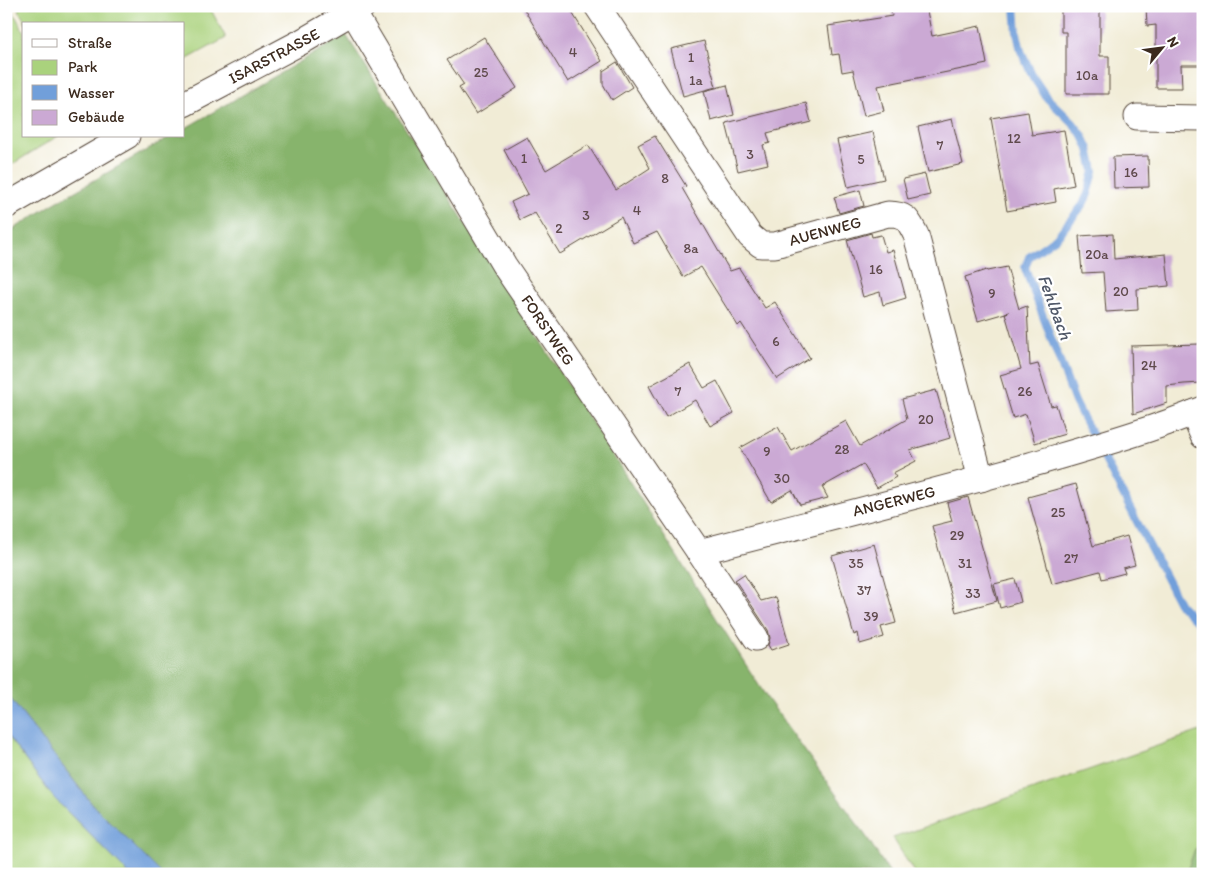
<svg xmlns="http://www.w3.org/2000/svg" width="1209" height="880" font-family="Itim,sans-serif">
	<style>
		.green { fill: #aad27d; stroke: #727e4e }
		.forest { fill: #87b46c; stroke: #616f45 }
		.water { fill: #719fda; stroke: #56647c }
		.lines { fill: none; stroke-linecap: round; stroke-linejoin: round }
		.stream { stroke: #719fda; stroke-width: 8 }
		.building { fill: #cba9d4 }
		.minor-casing { stroke: #56473a; stroke-width: 27 }
		.minor { stroke: #fff; stroke-width: 25 }
		.labels { text-anchor: middle; dominant-baseline: central; stroke-width: 4.5; stroke-linejoin: round; paint-order: stroke }
		.number-label { font-size: 14px; fill: #5f4a4c }
		.street-label { font-size: 16px; fill: #3b2a1e; stroke: #fff }
		.water-label { font-size: 18px; font-style: italic; fill: #515969; stroke: #fff }
	</style>
	<rect width="100%" height="100%" fill="#fff"/>
	<filter id="ink" filterUnits="userSpaceOnUse"><feTurbulence type="fractalNoise" baseFrequency=".02" numOctaves="2"/><feDisplacementMap in="SourceGraphic" scale="10" xChannelSelector="R" yChannelSelector="G"/><feConvolveMatrix kernelMatrix="1 2 1 2 8 2 1 2 1" color-interpolation-filters="sRGB"/></filter>
	<filter id="wash" filterUnits="userSpaceOnUse"><feTurbulence type="fractalNoise" baseFrequency=".0096" numOctaves="4" result="noise"/><feDisplacementMap in="SourceGraphic" scale="20" xChannelSelector="R" yChannelSelector="G"/><feGaussianBlur stdDeviation="1.12" result="paint"/><feColorMatrix in="noise" values="0 0 0 0 0 0 0 0 0 0 0 0 0 0 0 0 0 1.4 0 .05"/><feComposite in="paint" operator="in"/></filter>
	<g filter="url(#wash)">
		<rect width="100%" height="100%" fill="#f1ecd6"/>
		<!-- green -->
		<g class="green">
			<path d="M6 6H10L24 32V136H58L6 168Z"/>
			<path d="M17 6H209L226 38 184 61V24H26Z"/>
			<path d="M1203 730V844L1195 849 1186 874H915L893 838Z"/>
			<path d="M6 734 54 798 129 874H6Z"/>
		</g>
		<!-- forest -->
		<g class="forest">
			<path d="M346 35 767 698 868 839 890 874H162L92 804 6 693V234L53 204 171 136H184V129Z"/>
			<path d="M1203 844V874H1186L1195 849Z"/>
		</g>
		<!-- water -->
		<path class="water" d="M6 693 92 804 162 874H129L54 798 6 734Z"/>
		<g class="lines">
			<!-- stream -->
			<path class="stream" d="M1015 6 1017 33 1021 51 1033 77 1047 98 1073 123 1083 136 1089 149 1094 171 1088 194 1082 206 1056 238 1029 257 1025 268 1075 402 1180 605 1203 628"/>
		</g>
		<g id="blocks">
			<!-- building -->
			<g class="building">
				<path d="M522 6H568L602 61 568 82Z"/>
				<path d="M890 6H926L932 36 980 26 987 64 878 86 884 111 864 116 853 70 842 72 839 54 832 55 828 26 892 16Z"/>
				<path d="M1061 6H1100V56H1109V94H1066V32H1061Z"/>
				<path d="M1146 6H1203V29H1201L1202 65H1181L1182 88H1156V25L1147 26Z"/>
				<path d="M484 37 517 88 476 114 459 88 464 85 447 60Z"/>
				<path d="M704 41 716 87 683 96 671 49Z"/>
				<path d="M617 62 632 87 612 100 603 84V71Z"/>
				<path d="M727 85 734 115 711 121 704 91Z"/>
				<path d="M806 103 811 122 767 133 770 143 763 145 768 164 738 171 726 123Z"/>
				<path d="M1028 112 1032 135 1064 130 1074 185 1054 189 1056 202 1007 211 991 118Z"/>
				<path d="M952 119 963 164 928 172 918 127Z"/>
				<path d="M873 132 884 179 848 187 837 140Z"/>
				<path d="M655 136 686 186 682 188 730 271 739 268 765 308 775 302 810 358 777 379 741 323 738 326 701 267 683 277 657 232 633 243 621 217 560 254 535 213 520 220 511 202 528 194 504 150 527 137 546 170 588 145 616 190 650 168 638 145Z"/>
				<path d="M1148 156 1149 187 1114 188 1113 157Z"/>
				<path d="M925 174 930 195 908 200 903 179Z"/>
				<path d="M860 190 864 206 839 213 834 197Z"/>
				<path d="M871 233 872 237 881 235 886 252 893 250 906 298 883 305 880 292 863 297 847 240Z"/>
				<path d="M1113 234 1114 259 1166 254 1169 286 1137 289 1138 310 1106 312 1103 272 1082 273 1079 236Z"/>
				<path d="M1007 267 1019 309 1027 306 1030 366 1038 364 1051 406 1056 405 1065 434 1035 443 1026 414 1013 418 1000 375 1021 369 1005 313 1009 312 978 321 965 277 986 270 987 271Z"/>
				<path d="M1200 344 1201 383 1184 384 1167 386V403L1133 414 1131 346Z"/>
				<path d="M690 364 704 388 717 381 734 413 710 426 695 400 666 417 649 386Z"/>
				<path d="M936 390 950 438 910 450 916 461 893 473 896 477 877 488 863 464 822 487 828 498 800 505 792 490 771 502 740 448 778 427 792 451 846 421 860 446 907 419 902 399Z"/>
				<path d="M1076 484 1093 546 1127 536 1135 565 1123 568 1125 573 1102 579 1100 571 1052 584 1028 497Z"/>
				<path d="M968 497 997 601 956 612 932 526 952 521 947 503Z"/>
				<path d="M874 544 896 623 881 627 884 637 860 644 858 633 854 635 832 556Z"/>
				<path d="M744 574 761 601 776 597 789 644 771 650 768 645 770 638 768 630 735 580Z"/>
				<path d="M1015 579 1021 602 1000 608 994 584Z"/>
			</g>
		</g>
	</g>
	<g filter="url(#ink)">
		<use href="#blocks" fill-opacity="0" stroke="#56473a" stroke-width="1"/>
		<g class="lines">
			<defs>
				<g id="minor">
					<path d="M597 6 750 236 761 245H775L888 214C907 214 908 220 916 235L981 479"/>
					<path d="M353 12 504 265 699 552 756 638"/>
					<path d="M184 104 301 42 363 6"/>
					<path d="M1137 117 1203 118"/>
					<path d="M6 206 127 136"/>
					<path d="M1193 413 1203 436"/>
					<path d="M699 552C810 523 920 496 1030 465 1088 448 1147 432 1203 409"/>
				</g>
			</defs>
			<!-- minor casing -->
			<use href="#minor" class="minor-casing"/>
			<!-- minor -->
			<use href="#minor" class="minor"/>
		</g>
	</g>
	<g class="labels">
		<!-- number labels -->
		<g class="number-label">
			<text x="573" y="52">4</text>
			<text x="691" y="57">1</text>
			<text x="481" y="72">25</text>
			<text x="1087" y="75">10a</text>
			<text x="696" y="80">1a</text>
			<text x="1014" y="138">12</text>
			<text x="940" y="145">7</text>
			<text x="750" y="154">3</text>
			<text x="524" y="158">1</text>
			<text x="861" y="159">5</text>
			<text x="1131" y="172">16</text>
			<text x="665" y="178">8</text>
			<text x="637" y="210">4</text>
			<text x="586" y="215">3</text>
			<text x="559" y="228">2</text>
			<text x="691" y="248">8a</text>
			<text x="1097" y="254">20a</text>
			<text x="876" y="269">16</text>
			<text x="1121" y="291">20</text>
			<text x="992" y="293">9</text>
			<text x="776" y="341">6</text>
			<text x="1149" y="365">24</text>
			<text x="678" y="391">7</text>
			<text x="1025" y="391">26</text>
			<text x="926" y="419">20</text>
			<text x="842" y="449">28</text>
			<text x="767" y="451">9</text>
			<text x="782" y="478">30</text>
			<text x="1058" y="512">25</text>
			<text x="957" y="535">29</text>
			<text x="1071" y="558">27</text>
			<text x="856" y="563">35</text>
			<text x="965" y="563">31</text>
			<text x="864" y="590">37</text>
			<text x="973" y="593">33</text>
			<text x="871" y="616">39</text>
		</g>
		<!-- street labels -->
		<g class="street-label">
			<text transform="translate(274 56) rotate(-28)">ISARSTRASSE</text>
			<text transform="translate(825 231) rotate(-15)">AUENWEG</text>
			<text transform="translate(548 330) rotate(56)">FORSTWEG</text>
			<text transform="translate(894 501) rotate(-14)">ANGERWEG</text>
		</g>
		<!-- water labels -->
		<g class="water-label">
			<text transform="translate(1055 307) rotate(70)">Fehlbach</text>
		</g>
	</g>
	<!-- margin -->
	<rect width="1209" height="880" fill="none" stroke="#fff" stroke-width="25"/>
	<!-- legend -->
	<rect x="22" y="22" width="162" height="115" fill="#ffffff" stroke="#b1aaa5"/>
	<rect x="32" y="39" width="25" height="8" fill="#ffffff" stroke="#b1aaa5"/>
	<text x="68" y="48" font-size="15" fill="#3b2a1e">Straße</text>
	<rect x="32" y="60" width="25" height="15" fill="#aad27d" stroke="#b1aaa5"/>
	<text x="68" y="72" font-size="15" fill="#3b2a1e">Park</text>
	<rect x="32" y="85" width="25" height="15" fill="#719fda" stroke="#b1aaa5"/>
	<text x="68" y="98" font-size="15" fill="#3b2a1e">Wasser</text>
	<rect x="32" y="110" width="25" height="15" fill="#cba9d4" stroke="#b1aaa5"/>
	<text x="68" y="122" font-size="15" fill="#3b2a1e">Gebäude</text>
	<!-- north arrow -->
	<g transform="translate(1162 48) rotate(61)" stroke="#ffffff" stroke-width="4" paint-order="stroke">
	<path d="M0-4L9 19L0 12L-9 19Z" fill="#3b2a1e"/>
	<text y="-8" font-size="14" font-weight="bold" text-anchor="middle" fill="#3b2a1e">N</text>
	</g>
</svg>
